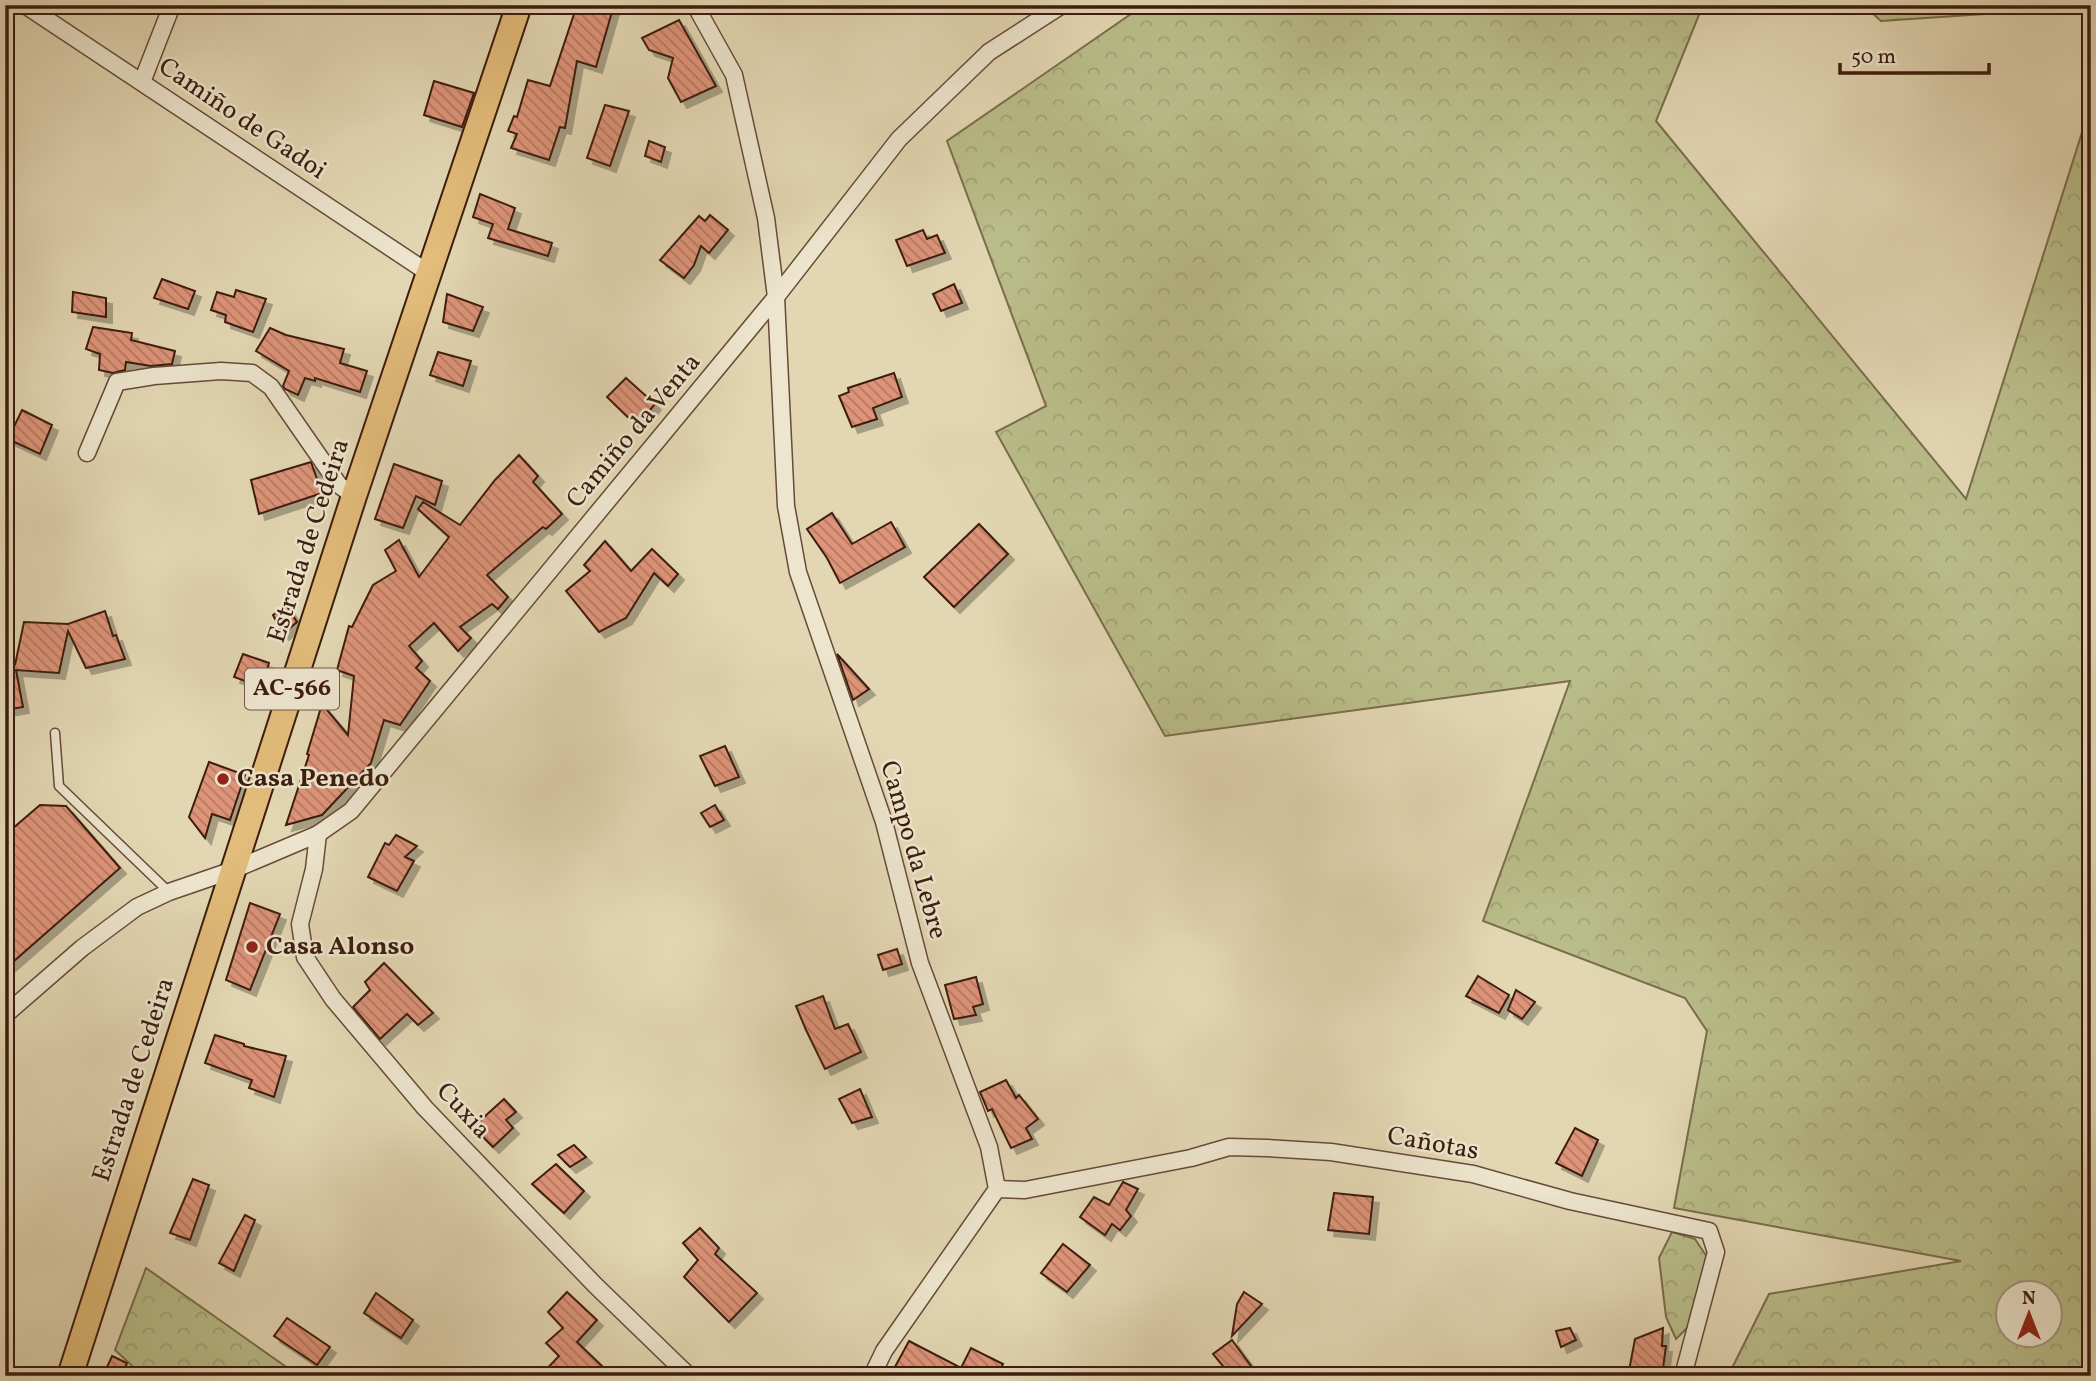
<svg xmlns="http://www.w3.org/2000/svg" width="2096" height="1381" font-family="Vollkorn,serif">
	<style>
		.forest { fill: url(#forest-crowns); stroke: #7b6c4c; stroke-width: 2; fill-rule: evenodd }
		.cemetery { fill: url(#cemetery-stones); stroke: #7b6c4c; stroke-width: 2 }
		.building { fill: url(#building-back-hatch); stroke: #3d1c0f; stroke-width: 2; filter: url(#shadow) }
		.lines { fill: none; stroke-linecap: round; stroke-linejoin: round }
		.service-casing { stroke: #664b38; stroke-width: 11 }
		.minor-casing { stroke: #664b38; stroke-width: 19 }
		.primary-casing { stroke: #3d1c0f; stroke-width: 28 }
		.service { stroke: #ede5ce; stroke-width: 8 }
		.minor { stroke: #ede5ce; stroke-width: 16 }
		.primary { stroke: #e2bc7a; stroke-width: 24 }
		.poi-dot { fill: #8f2418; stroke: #ede5ce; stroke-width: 2.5 }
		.labels { text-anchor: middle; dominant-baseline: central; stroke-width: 5; stroke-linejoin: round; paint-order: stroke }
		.shield { fill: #ede5ce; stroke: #725848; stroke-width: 2 }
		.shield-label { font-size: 24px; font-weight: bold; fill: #3d1c0f }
		.street-label { font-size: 26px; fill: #3d1c0f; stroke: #ede5ce }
		.poi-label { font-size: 26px; font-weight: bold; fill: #3d1c0f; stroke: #ede5ce; text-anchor: start }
	</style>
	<defs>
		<pattern id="forest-crowns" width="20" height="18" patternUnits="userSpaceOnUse" patternTransform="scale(1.75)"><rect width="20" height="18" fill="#b9bd89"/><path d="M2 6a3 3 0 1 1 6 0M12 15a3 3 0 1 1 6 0" fill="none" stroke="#a0a275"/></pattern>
		<pattern id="cemetery-stones" width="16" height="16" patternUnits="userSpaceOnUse" patternTransform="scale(1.75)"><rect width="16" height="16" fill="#b9bd89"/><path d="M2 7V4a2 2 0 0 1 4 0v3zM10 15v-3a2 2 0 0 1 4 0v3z" fill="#a0a275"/></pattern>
		<pattern id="building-back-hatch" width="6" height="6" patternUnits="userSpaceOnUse" patternTransform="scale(1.75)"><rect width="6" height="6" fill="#de9479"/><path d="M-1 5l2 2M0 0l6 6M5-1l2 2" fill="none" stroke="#b57862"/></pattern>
		<filter id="shadow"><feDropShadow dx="6" dy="6" stdDeviation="0" flood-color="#0004"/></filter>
	</defs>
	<rect width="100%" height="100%" fill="#e3d7b3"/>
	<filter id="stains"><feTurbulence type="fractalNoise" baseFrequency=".00286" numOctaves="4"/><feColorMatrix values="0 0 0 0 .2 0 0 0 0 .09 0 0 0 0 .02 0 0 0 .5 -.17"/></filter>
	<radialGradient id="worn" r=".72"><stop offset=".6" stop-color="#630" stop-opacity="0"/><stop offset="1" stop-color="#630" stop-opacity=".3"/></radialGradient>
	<!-- forest -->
	<g class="forest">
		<path d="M1144 5H1703L1656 121 1966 499 2091 104V1376H1728L1769 1294 1961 1261 1674 1208 1707 1031 1685 998 1483 921 1570 681 1165 736 996 432 1046 406 947 141ZM2008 1294H2050V1336H2008Z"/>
		<path d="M1672 1232 1695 1239 1707 1257 1691 1324 1676 1339 1666 1317 1659 1258Z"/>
		<path d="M146 1268 299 1376H143L115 1350Z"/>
	</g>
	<!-- cemetery -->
	<path class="cemetery" d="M1863 5H2091V7L1881 21Z"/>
	<!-- building -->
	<g class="building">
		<path d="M577 5H614L596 67 577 61 565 128 560 127 549 160 511 148 517 134 508 131 514 116 517 117 528 80 550 86Z"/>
		<path d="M679 20 716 86 681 102 668 78 673 58 649 50 642 38Z"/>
		<path d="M434 81 474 93 462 127 424 115Z"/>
		<path d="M605 105 629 111 610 166 587 158Z"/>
		<path d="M649 141 665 147 661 162 645 156Z"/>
		<path d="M480 194 515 208 508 229 552 243 548 256 488 238 493 224 473 217Z"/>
		<path d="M710 215 728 230 709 253 701 246 694 265 684 278 660 260 699 216 705 221Z"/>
		<path d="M923 230 927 239 937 235 945 253 907 266 896 240Z"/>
		<path d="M162 279 195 291 188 309 154 298Z"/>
		<path d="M954 284 962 303 941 311 933 294Z"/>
		<path d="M236 290 266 299 253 332 225 322 226 315 211 310 217 292 234 297Z"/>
		<path d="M73 292 106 298V317L72 312Z"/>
		<path d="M447 294 483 307 473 331 443 322Z"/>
		<path d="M93 327 132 333 131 340 175 351 172 364 151 366 126 362 125 370 113 373 99 370 100 354 86 349Z"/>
		<path d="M270 328 286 335 344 349 340 363 367 371 360 392 315 378V381L305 378 298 395 285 389 283 386 289 371 256 351Z"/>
		<path d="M438 352 471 361 463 386 430 375Z"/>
		<path d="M894 373 902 397 873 408 877 419 852 427 839 396 849 392 848 388Z"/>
		<path d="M626 378 655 404 637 426 607 397Z"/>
		<path d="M22 410 52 425 40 454 8 439Z"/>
		<path d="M519 455 538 476 533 482 562 514 546 529 543 527 487 575 508 597 498 609 492 604 460 627 471 638 458 651 434 623 409 646 422 661 416 668 430 681 400 725 384 720 371 763 322 815 286 825 309 755 307 754 322 704 348 735 354 676 337 670 349 626 352 627 373 585 396 571 385 550 399 540 419 577 449 537 418 509 423 502 460 525 495 480Z"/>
		<path d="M311 462 322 493 259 514 251 480Z"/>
		<path d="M394 464 442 481 435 505 416 496 403 528 375 519Z"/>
		<path d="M832 513 852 544 891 522 905 547 840 583 827 558 807 529Z"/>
		<path d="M979 524 1008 554 954 607 924 577Z"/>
		<path d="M605 541 631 571 652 549 678 574 668 586 654 573 626 618 599 632 566 591 590 571 584 565Z"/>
		<path d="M287 606 297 622 283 634 273 615Z"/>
		<path d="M105 611 113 636 116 635 125 659 86 668 68 631 59 673 16 670 23 707 5 710V656H13L15 665 24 622 68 624Z"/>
		<path d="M243 654 269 663 262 687 234 677Z"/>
		<path d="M837 654 869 689 853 700Z"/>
		<path d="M725 746 739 777 715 786 700 756Z"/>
		<path d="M209 762 245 775 230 820 212 814 205 838 189 817Z"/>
		<path d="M40 805 66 806 120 868 5 969V835Z"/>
		<path d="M715 805 724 820 710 827 701 813Z"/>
		<path d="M396 835 417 846 405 857 414 861 397 891 368 877 385 843 389 845Z"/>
		<path d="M250 903 280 914 250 990 226 980Z"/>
		<path d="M897 949 902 964 883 970 878 955Z"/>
		<path d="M384 963 433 1013 418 1025 407 1014 380 1039 353 1007 370 990 365 982Z"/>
		<path d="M1478 976 1509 995 1499 1013 1466 996Z"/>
		<path d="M976 977 983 1004 973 1007 976 1015 954 1019 945 985Z"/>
		<path d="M1516 990 1535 1002 1522 1019 1508 1010Z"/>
		<path d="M823 996 835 1029 848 1024 861 1052 825 1069 806 1030 796 1006Z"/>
		<path d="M215 1035 244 1044V1046L286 1056 274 1097 249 1088 252 1080 205 1063Z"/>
		<path d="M1006 1080 1016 1098 1019 1095 1038 1119 1026 1128 1032 1139 1011 1148 992 1109 988 1111 980 1092Z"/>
		<path d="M860 1089 872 1117 852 1123 839 1099Z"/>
		<path d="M504 1099 516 1112 506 1120 513 1128 493 1147 473 1127Z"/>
		<path d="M1575 1128 1598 1140 1582 1176 1556 1163Z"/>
		<path d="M574 1145 586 1157 570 1167 558 1155Z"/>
		<path d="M556 1164 584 1191 564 1213 532 1184Z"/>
		<path d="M193 1179 209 1185 190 1240 170 1233Z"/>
		<path d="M1123 1182 1138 1189 1126 1210 1131 1216 1120 1230 1112 1224 1105 1235 1080 1217 1094 1197 1109 1205Z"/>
		<path d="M1334 1193 1373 1197 1369 1234 1328 1230Z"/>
		<path d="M245 1215 255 1220 234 1271 219 1263Z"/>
		<path d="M700 1228 719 1248 715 1254 757 1293 729 1322 684 1277 698 1260 683 1243Z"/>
		<path d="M1063 1244 1090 1265 1067 1292 1041 1273Z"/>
		<path d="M567 1292 597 1320 577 1342 602 1366 592 1376H540L559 1356 546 1343 563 1328 548 1312Z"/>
		<path d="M1244 1292 1262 1304 1232 1336 1237 1304Z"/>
		<path d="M376 1293 413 1320 401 1338 364 1313Z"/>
		<path d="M287 1318 330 1347 317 1365 274 1336Z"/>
		<path d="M1570 1328 1576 1340 1561 1347 1556 1331Z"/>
		<path d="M1663 1328 1662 1346H1666L1662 1376H1628L1635 1339Z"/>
		<path d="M1232 1340 1251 1366 1235 1376H1231L1213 1354Z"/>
		<path d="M909 1341 961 1368 971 1348 1003 1364 997 1376H890Z"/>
		<path d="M112 1356 127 1363 122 1376H103Z"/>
	</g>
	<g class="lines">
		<defs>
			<path id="service" d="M55 733 59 786 169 892"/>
			<g id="minor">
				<path d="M25 5 430 274"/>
				<path d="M695 5 734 75 766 218 776 297 786 506 798 572 884 822 920 963 989 1147 997 1189 884 1351 872 1376"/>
				<path d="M142 82 172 5"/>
				<path d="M87 453 117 382 154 376 221 371 252 373 271 387 339 485 354 496"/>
				<path d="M318 834 314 869 300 924 305 957 333 999 425 1108 595 1285 689 1376"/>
				<path d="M5 1015 82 948 137 907 169 892 233 870 318 834 351 811 776 297 899 139 989 52 1062 5"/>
				<path d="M997 1189 1025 1190 1191 1158 1229 1147 1267 1148 1331 1152 1473 1174 1570 1201 1709 1231 1716 1252 1683 1376"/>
			</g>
			<path id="primary" d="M70 1376 354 496 519 5"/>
		</defs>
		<!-- service casing -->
		<use href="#service" class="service-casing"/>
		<!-- minor casing -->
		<use href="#minor" class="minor-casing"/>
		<!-- primary casing -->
		<use href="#primary" class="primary-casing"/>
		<!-- service -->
		<use href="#service" class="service"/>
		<!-- minor -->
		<use href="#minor" class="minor"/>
		<!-- primary -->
		<use href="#primary" class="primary"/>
	</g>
	<!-- markers -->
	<g class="poi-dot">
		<circle cx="223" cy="779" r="7"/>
		<circle cx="252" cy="947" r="7"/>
	</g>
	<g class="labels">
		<!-- shield labels -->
		<rect class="shield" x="245" y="668.5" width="94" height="41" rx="5"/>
		<g class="shield-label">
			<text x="292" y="689">AC-566</text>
		</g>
		<!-- street labels -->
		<g class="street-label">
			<text transform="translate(242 119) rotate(34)">Camiño de Gadoi</text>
			<text transform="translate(634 431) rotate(-50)">Camiño da Venta</text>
			<text transform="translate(309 541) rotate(-72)">Estrada de Cedeira</text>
			<text transform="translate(913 850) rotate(74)">Campo da Lebre</text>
			<text transform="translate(134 1080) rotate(-72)">Estrada de Cedeira</text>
			<text transform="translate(463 1111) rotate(47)">Cuxia</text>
			<text transform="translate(1433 1144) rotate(10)">Cañotas</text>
		</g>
		<!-- poi labels -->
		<g class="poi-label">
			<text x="237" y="779">Casa Penedo</text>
			<text x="266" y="947">Casa Alonso</text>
		</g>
	</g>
	<!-- margin -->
	<rect width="2096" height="1381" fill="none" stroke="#e3d7b3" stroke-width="28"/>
	<rect x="7" y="7" width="2082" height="1367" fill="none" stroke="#3d1c0f" stroke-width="3.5"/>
	<rect x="14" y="14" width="2068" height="1353" fill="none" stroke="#3d1c0f" stroke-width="2"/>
	<!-- north arrow -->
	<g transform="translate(2029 1314)"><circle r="33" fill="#ede5ce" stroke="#a79582" stroke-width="2"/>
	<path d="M0-5L12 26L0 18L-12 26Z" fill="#8f2418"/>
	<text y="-10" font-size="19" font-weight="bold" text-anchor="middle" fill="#3d1c0f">N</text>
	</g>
	<!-- scale -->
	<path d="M1840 63v10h149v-10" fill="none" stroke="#3d1c0f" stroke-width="3.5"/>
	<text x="1851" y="63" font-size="21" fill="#3d1c0f" stroke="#ede5ce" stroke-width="5" paint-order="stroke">50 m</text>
	<rect width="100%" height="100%" filter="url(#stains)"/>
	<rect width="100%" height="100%" fill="url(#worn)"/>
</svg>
